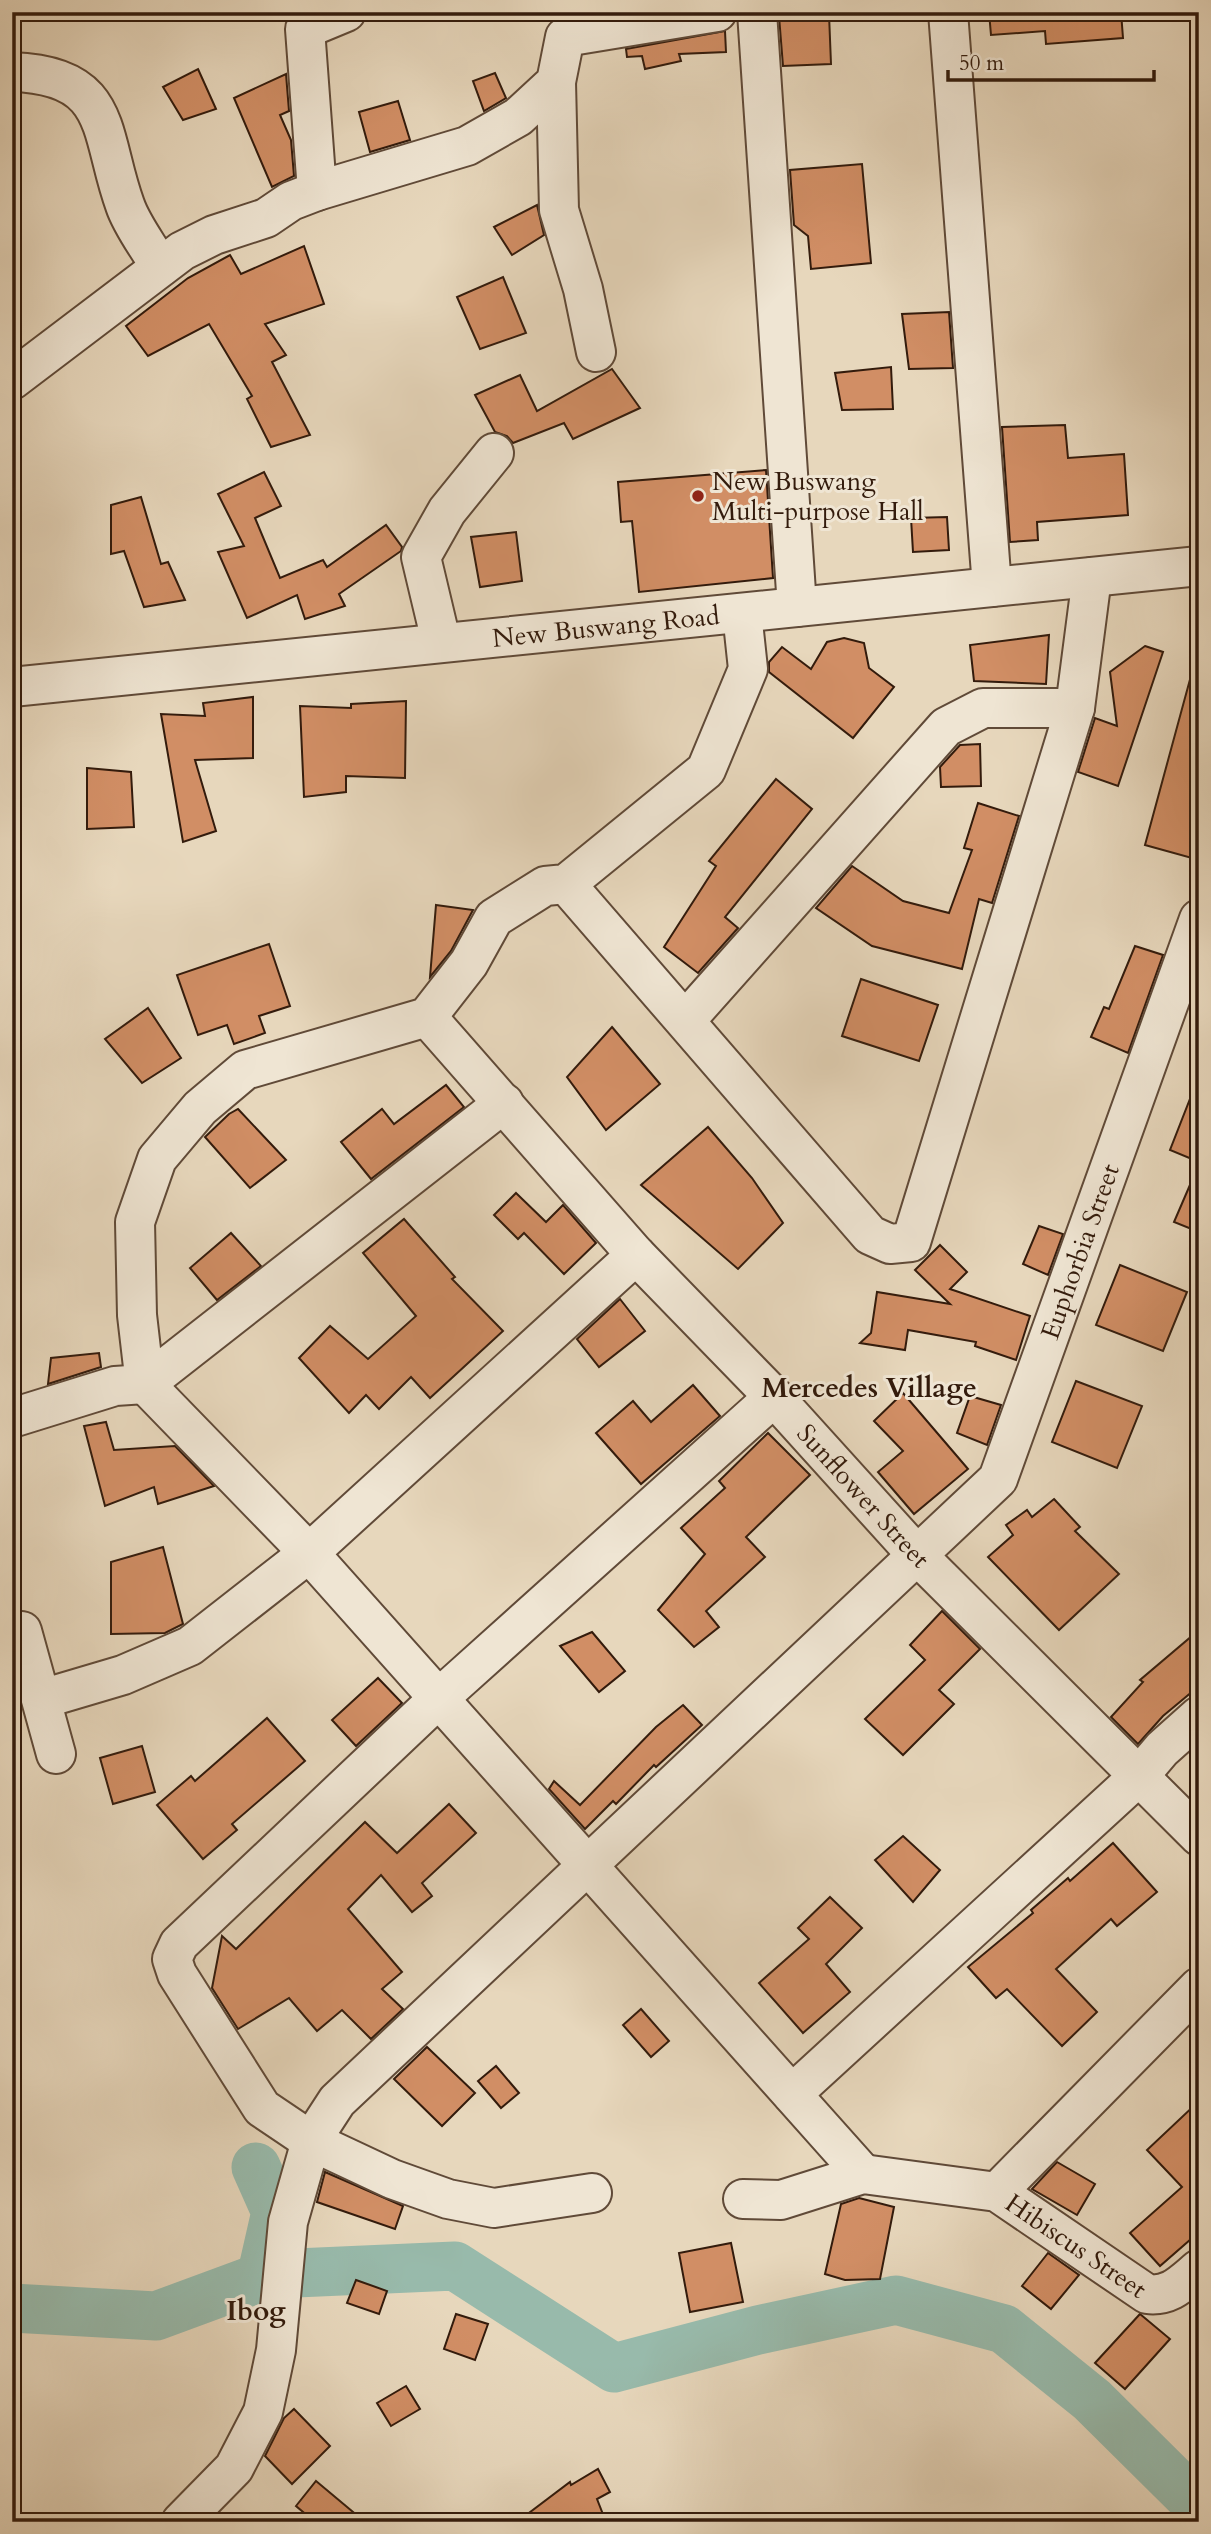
<svg xmlns="http://www.w3.org/2000/svg" width="1211" height="2534" font-family="Cardo,serif">
	<style>
		.lines { fill: none; stroke-linecap: round; stroke-linejoin: round }
		.river { stroke: #98baab; stroke-width: 49 }
		.building { fill: #d18e65; stroke: #331b0c; stroke-width: 2 }
		.minor-casing { stroke: #604a38; stroke-width: 42 }
		.minor { stroke: #efe5d3; stroke-width: 38 }
		.poi-dot { fill: #8f2418; stroke: #efe5d3; stroke-width: 2.5 }
		.labels { text-anchor: middle; dominant-baseline: central; stroke-width: 6; stroke-linejoin: round; paint-order: stroke }
		.poi-label { font-size: 26px; fill: #331b0c; stroke: #efe5d3; text-anchor: start }
		.street-label { font-size: 26px; fill: #331b0c; stroke: #efe5d3 }
		.neighbourhood-label { font-size: 28px; font-weight: bold; fill: #331b0c; stroke: #efe5d3 }
	</style>
	<rect width="100%" height="100%" fill="#e7d7bc"/>
	<filter id="stains"><feTurbulence type="fractalNoise" baseFrequency=".00286" numOctaves="4"/><feColorMatrix values="0 0 0 0 .2 0 0 0 0 .09 0 0 0 0 .02 0 0 0 .5 -.17"/></filter>
	<radialGradient id="worn" r=".72"><stop offset=".6" stop-color="#630" stop-opacity="0"/><stop offset="1" stop-color="#630" stop-opacity=".3"/></radialGradient>
	<g class="lines">
		<!-- river -->
		<g class="river">
			<path d="M256 2167 276 2212 263 2269"/>
			<path d="M296 2273 455 2266 614 2368 758 2330 896 2300 1004 2329 1092 2400 1199 2506"/>
			<path d="M12 2308 156 2316 270 2274"/>
		</g>
	</g>
	<!-- building -->
	<g class="building">
		<path d="M989 12H1121L1123 38 1046 44 1045 31 991 35Z"/>
		<path d="M829 14 831 64 783 66 779 16Z"/>
		<path d="M725 31 726 52 679 54 681 61 645 69 642 56 627 57 626 49Z"/>
		<path d="M198 69 216 109 183 120 163 87Z"/>
		<path d="M495 73 506 98 484 111 473 81Z"/>
		<path d="M286 74 289 111 280 115 291 140 294 176 272 187 234 98Z"/>
		<path d="M398 101 410 140 370 152 359 112Z"/>
		<path d="M862 164 871 263 811 269 808 236 794 225 790 170Z"/>
		<path d="M537 205 544 235 512 255 494 227Z"/>
		<path d="M304 246 324 304 265 324 286 355 272 362 310 435 271 447 247 399 252 396 209 324 148 356 126 326 188 278 230 255 241 274Z"/>
		<path d="M503 277 526 333 480 349 457 297Z"/>
		<path d="M949 312 953 368 909 369 902 314Z"/>
		<path d="M891 367 893 409 842 410 835 373Z"/>
		<path d="M612 369 640 408 573 439 564 423 513 443 507 436 495 432 475 395 520 375 537 411Z"/>
		<path d="M1065 425 1068 458 1124 454 1128 515 1037 522 1038 540 1010 542 1002 427Z"/>
		<path d="M766 470 773 578 639 592 632 521 621 522 618 482Z"/>
		<path d="M264 472 281 506 255 518 280 578 323 560 327 567 386 525 402 547 401 551 339 594 345 606 305 619 297 595 247 618 218 552 244 546 218 494Z"/>
		<path d="M141 497 161 564 168 562 185 600 144 607 124 551 111 554V505Z"/>
		<path d="M947 517 949 550 913 552 911 518Z"/>
		<path d="M516 532 522 581 480 587 471 537Z"/>
		<path d="M1049 635 1046 684 974 681 970 645Z"/>
		<path d="M844 638 864 643 869 668 894 687 853 738 769 672V662L782 647 811 669 827 642Z"/>
		<path d="M1145 646 1163 652 1118 786 1078 772 1095 718 1117 726 1110 672Z"/>
		<path d="M1192 672 1199 673V860L1145 845Z"/>
		<path d="M253 697V758L195 760 216 831 183 842 161 714 205 716 203 703Z"/>
		<path d="M406 701 405 778 346 776V792L304 797 300 706 351 708V704Z"/>
		<path d="M980 744 981 786 941 787 940 767 960 745Z"/>
		<path d="M87 768 131 772 134 827 87 829Z"/>
		<path d="M776 779 812 809 725 917 738 928 698 973 664 947 716 866 709 861Z"/>
		<path d="M978 803 1019 816 992 903 979 899 962 969 872 946 816 908 852 866 903 901 949 913 972 850 964 848Z"/>
		<path d="M436 905 473 910 451 951 430 977Z"/>
		<path d="M269 944 290 1006 259 1016 265 1033 234 1044 227 1025 198 1035 177 975Z"/>
		<path d="M1135 946 1163 955 1128 1053 1091 1037 1104 1007 1109 1009Z"/>
		<path d="M861 979 938 1005 919 1061 842 1036Z"/>
		<path d="M148 1008 181 1058 142 1083 105 1039Z"/>
		<path d="M612 1027 660 1084 606 1130 567 1077Z"/>
		<path d="M1197 1081H1199V1162L1170 1150Z"/>
		<path d="M446 1085 464 1107 371 1179 341 1142 382 1109 394 1124Z"/>
		<path d="M238 1109 286 1160 250 1188 205 1137 229 1114Z"/>
		<path d="M708 1127 752 1178 783 1223 738 1269 641 1185Z"/>
		<path d="M1199 1164V1232L1174 1222Z"/>
		<path d="M516 1193 546 1222 563 1205 596 1243 564 1274 524 1233 518 1239 494 1215Z"/>
		<path d="M404 1219 455 1277 452 1279 503 1331 430 1398 411 1377 379 1409 366 1395 349 1413 299 1358 330 1326 368 1359 416 1316 363 1253Z"/>
		<path d="M1039 1226 1063 1234 1048 1275 1023 1264Z"/>
		<path d="M231 1233 261 1266 217 1300 190 1268Z"/>
		<path d="M940 1245 967 1272 950 1289 1030 1316 1016 1360 975 1346 976 1342 908 1330 905 1350 860 1343 871 1333 877 1292 950 1304 915 1270Z"/>
		<path d="M1120 1265 1187 1292 1163 1351 1096 1325Z"/>
		<path d="M620 1299 645 1331 599 1367 577 1339Z"/>
		<path d="M99 1353 101 1367 48 1384 51 1358Z"/>
		<path d="M1076 1381 1142 1406 1117 1468 1052 1442Z"/>
		<path d="M693 1385 720 1416 641 1484 596 1433 633 1401 651 1422Z"/>
		<path d="M903 1393 968 1469 914 1514 878 1472 903 1451 874 1421Z"/>
		<path d="M970 1396 1001 1405 987 1445 957 1433Z"/>
		<path d="M106 1422 114 1450 175 1446 214 1486 158 1504 154 1487 105 1506 84 1426Z"/>
		<path d="M768 1433 810 1475 746 1537 765 1557 706 1611 719 1627 694 1647 658 1610 705 1554 681 1528 725 1488 719 1481Z"/>
		<path d="M1054 1499 1080 1527 1075 1531 1119 1574 1059 1630 988 1557 1013 1535 1006 1525 1027 1510 1032 1517Z"/>
		<path d="M163 1547 183 1624 165 1633 111 1634V1562Z"/>
		<path d="M942 1611 980 1649 939 1690 954 1704 903 1755 865 1719 925 1660 910 1645Z"/>
		<path d="M1199 1630V1686L1163 1716 1138 1744 1111 1717 1143 1682 1140 1680Z"/>
		<path d="M592 1632 625 1671 599 1692 560 1646Z"/>
		<path d="M378 1678 402 1703 356 1746 332 1720Z"/>
		<path d="M683 1705 702 1725 656 1767 654 1765 616 1804 613 1801 585 1829 549 1789 554 1781 580 1805 656 1727Z"/>
		<path d="M267 1718 305 1761 232 1824 237 1830 203 1859 157 1805 191 1776 195 1781Z"/>
		<path d="M142 1746 155 1792 113 1804 100 1758Z"/>
		<path d="M449 1804 476 1833 422 1883 432 1896 412 1912 381 1875 348 1909 402 1972 382 1989 403 2009 371 2039 342 2010 317 2031 289 1998 238 2029 212 1988 222 1936 236 1949 365 1822 397 1853Z"/>
		<path d="M903 1836 940 1870 913 1902 875 1860Z"/>
		<path d="M1113 1843 1157 1892 1117 1926 1111 1919 1056 1969 1097 2012 1062 2046 1007 1989 996 1998 968 1967 1033 1913 1031 1910 1068 1878 1070 1881Z"/>
		<path d="M830 1897 862 1928 826 1964 850 1992 803 2033 759 1983 809 1939 798 1928Z"/>
		<path d="M641 2009 669 2041 651 2057 623 2025Z"/>
		<path d="M427 2047 475 2093 442 2126 394 2079Z"/>
		<path d="M496 2066 519 2093 501 2108 478 2081Z"/>
		<path d="M1199 2101V2232L1160 2266 1130 2233 1182 2187 1147 2150Z"/>
		<path d="M1057 2162 1095 2184 1077 2215 1032 2189Z"/>
		<path d="M325 2172 403 2206 395 2229 317 2202Z"/>
		<path d="M859 2198 894 2207 880 2279 845 2280 825 2274 841 2204Z"/>
		<path d="M731 2243 743 2302 690 2312 679 2253Z"/>
		<path d="M1048 2253 1079 2275 1051 2309 1022 2286Z"/>
		<path d="M356 2280 387 2291 379 2314 347 2303Z"/>
		<path d="M456 2314 488 2324 475 2360 444 2349Z"/>
		<path d="M1140 2314 1170 2339 1125 2389 1095 2363Z"/>
		<path d="M406 2386 420 2409 391 2426 377 2403Z"/>
		<path d="M294 2409 330 2446 292 2484 265 2456 284 2418Z"/>
		<path d="M598 2469 610 2492 597 2499 606 2522H517L570 2482 571 2485Z"/>
		<path d="M316 2481 365 2522H315L296 2506Z"/>
	</g>
	<g class="lines">
		<defs>
			<g id="minor">
				<path d="M757 12 797 607"/>
				<path d="M948 12 992 587"/>
				<path d="M12 72C114 75 99 134 125 205 132 226 149 247 160 267"/>
				<path d="M556 82 559 210 583 289 596 352"/>
				<path d="M317 191 305 29 346 12"/>
				<path d="M12 380 182 251 214 235 266 218 291 201 317 191 467 146 518 117 556 82 565 37 717 12"/>
				<path d="M742 613 748 669 706 770 566 884 545 886 494 918 469 963 427 1017 245 1070 200 1108 157 1159 135 1222 137 1315 145 1384 309 1553 863 2174"/>
				<path d="M441 641 421 557 447 511 494 453"/>
				<path id="s1" d="M12 687 1199 566"/>
				<path d="M1075 708 1092 577"/>
				<path d="M566 884 870 1235 890 1244 911 1242 1075 708H983L946 727 685 1021"/>
				<path id="s2" d="M427 1017 636 1255 774 1397 916 1554 1199 1836"/>
				<path d="M12 1418 115 1386 145 1384 504 1103"/>
				<path d="M22 1631 56 1754"/>
				<path d="M42 1699 123 1675 190 1646 309 1553 636 1255"/>
				<path d="M792 2094 1139 1776 1162 1749 1199 1716"/>
				<path d="M997 2192 1199 1987"/>
				<path d="M592 2193 494 2208 448 2199 392 2179 311 2141 262 2108 177 1974 172 1959 179 1944 439 1698 774 1397"/>
				<path id="s3" d="M743 2199 781 2200 863 2174 997 2192 1147 2294C1170 2297 1182 2283 1199 2269"/>
				<path id="s4" d="M181 2522 234 2468 263 2412 276 2350 288 2222 311 2141 337 2101 998 1479 1199 919"/>
			</g>
		</defs>
		<!-- minor casing -->
		<use href="#minor" class="minor-casing"/>
		<!-- minor -->
		<use href="#minor" class="minor"/>
	</g>
	<!-- markers -->
	<circle class="poi-dot" cx="698" cy="496" r="7"/>
	<g class="labels">
		<!-- poi labels -->
		<g class="poi-label">
			<text x="712" y="481">New Buswang<tspan x="712" dy="30">Multi-purpose Hall</tspan></text>
		</g>
		<!-- street labels -->
		<g class="street-label">
			<text stroke="none"><textPath href="#s1" startOffset="597">New Buswang Road</textPath></text>
			<text stroke="none"><textPath href="#s4" startOffset="1612">Euphorbia Street</textPath></text>
			<text stroke="none"><textPath href="#s2" startOffset="648">Sunflower Street</textPath></text>
			<text stroke="none"><textPath href="#s3" startOffset="355">Hibiscus Street</textPath></text>
		</g>
		<!-- neighbourhood labels -->
		<g class="neighbourhood-label">
			<text x="869" y="1388">Mercedes Village</text>
			<text x="256" y="2311">Ibog</text>
		</g>
	</g>
	<!-- margin -->
	<rect width="1211" height="2534" fill="none" stroke="#e7d7bc" stroke-width="42"/>
	<rect x="14" y="14" width="1183" height="2506" fill="none" stroke="#331b0c" stroke-width="3.5"/>
	<rect x="21" y="21" width="1169" height="2492" fill="none" stroke="#331b0c" stroke-width="2"/>
	<!-- scale -->
	<path d="M948 70v10h206v-10" fill="none" stroke="#331b0c" stroke-width="3.5"/>
	<text x="959" y="70" font-size="21" fill="#331b0c" stroke="#efe5d3" stroke-width="5" paint-order="stroke">50 m</text>
	<rect width="100%" height="100%" filter="url(#stains)"/>
	<rect width="100%" height="100%" fill="url(#worn)"/>
</svg>
